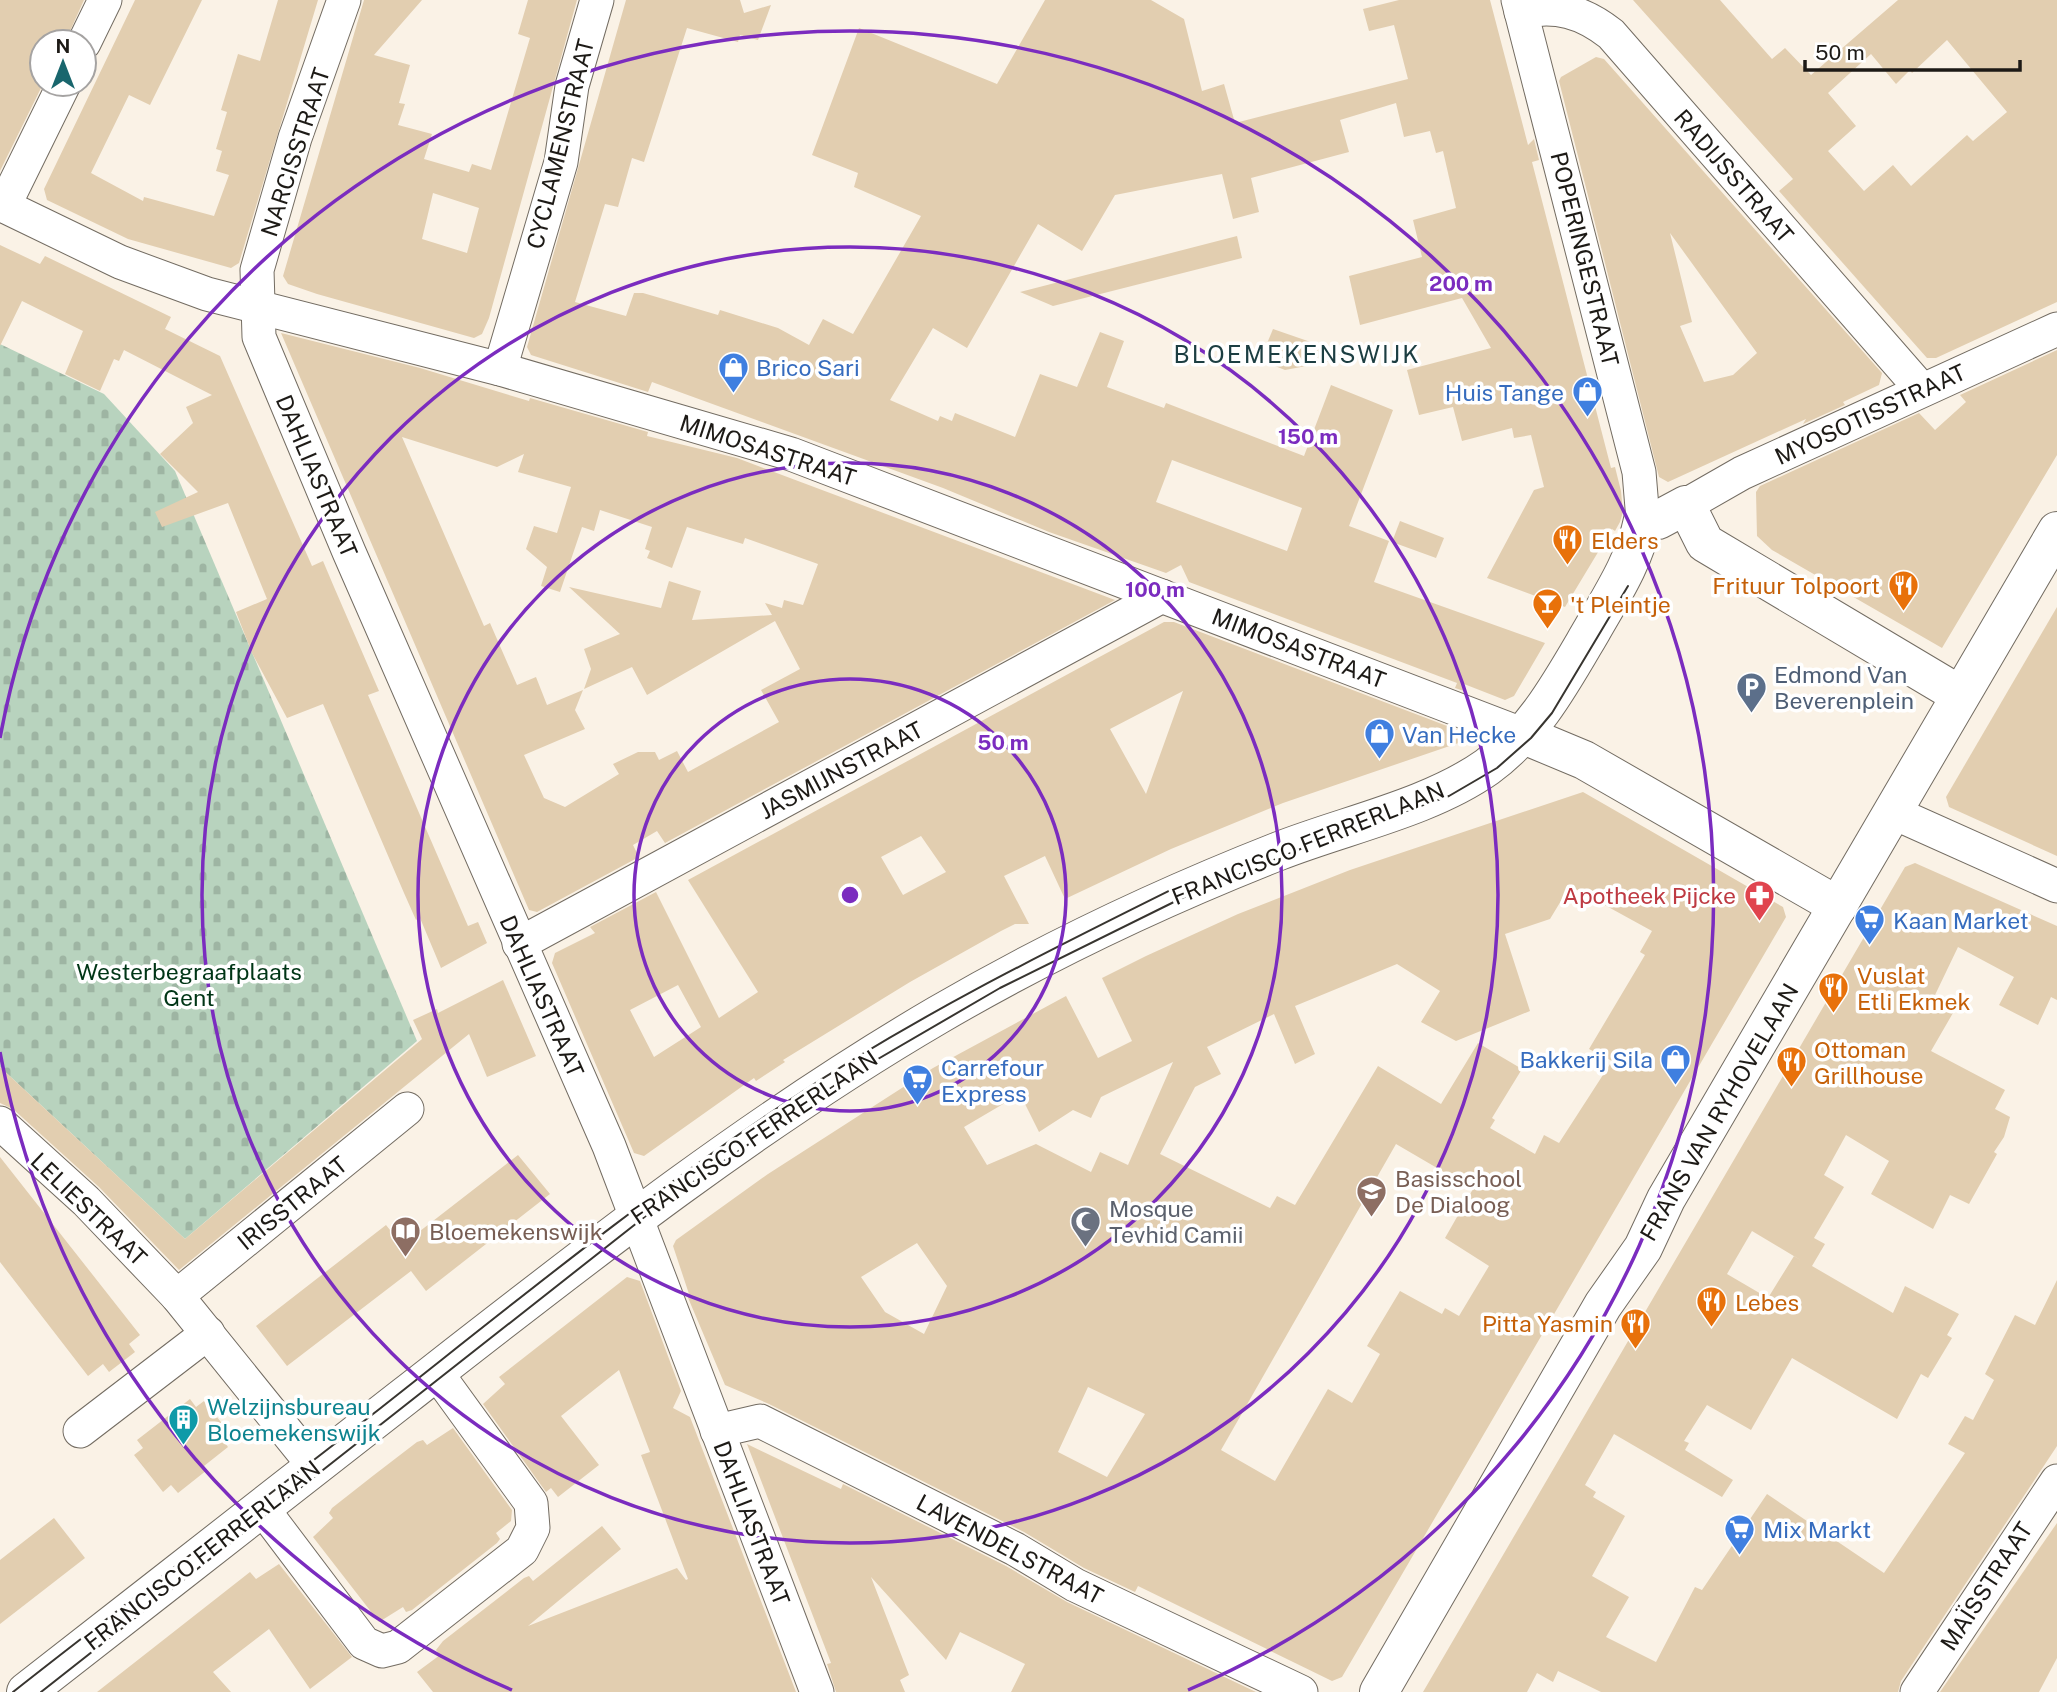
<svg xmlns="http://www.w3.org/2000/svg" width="2057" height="1692" font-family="'Public Sans',sans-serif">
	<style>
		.cemetery { fill: url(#cemetery-stones) }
		.building { fill: #e2ceb0; fill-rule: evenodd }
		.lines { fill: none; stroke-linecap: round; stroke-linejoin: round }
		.minor-casing { stroke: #736c62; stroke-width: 35 }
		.tertiary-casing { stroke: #736c62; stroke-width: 40 }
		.minor { stroke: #fff; stroke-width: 33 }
		.tertiary { stroke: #fff; stroke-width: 38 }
		.tram { stroke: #383530; stroke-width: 2 }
		.ring { fill: none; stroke: #7b2cbf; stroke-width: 3.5 }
		.labels { text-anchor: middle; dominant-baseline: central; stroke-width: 7; stroke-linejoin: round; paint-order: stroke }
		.street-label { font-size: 23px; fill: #1d1a16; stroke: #fff }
		.shop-label { font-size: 23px; fill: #366cbe; stroke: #fff; text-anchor: start }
		.food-label { font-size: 23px; fill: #c56008; stroke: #fff; text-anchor: start }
		.service-label { font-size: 23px; fill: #4e5e75; stroke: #fff; text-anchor: start }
		.health-label { font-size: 23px; fill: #be3a42; stroke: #fff; text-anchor: end }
		.park-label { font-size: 23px; fill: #003516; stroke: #fff }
		.education-label { font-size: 23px; fill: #785e54; stroke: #fff; text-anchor: start }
		.worship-label { font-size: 23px; fill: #5b616d; stroke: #fff; text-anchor: start }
		.culture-label { font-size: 23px; fill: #0d838f; stroke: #fff; text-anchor: start }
		.neighbourhood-label { font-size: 24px; letter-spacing: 2px; fill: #1c3e42; stroke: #fff }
		.centre { fill: #7b2cbf; stroke: #fff; stroke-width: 3.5 }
		.ring-label { font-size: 21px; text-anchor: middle; font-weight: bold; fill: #7b2cbf; stroke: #fff; stroke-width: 7; stroke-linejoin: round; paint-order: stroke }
	</style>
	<defs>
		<pattern id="cemetery-stones" width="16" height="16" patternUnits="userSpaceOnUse" patternTransform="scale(1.75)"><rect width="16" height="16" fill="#b8d3be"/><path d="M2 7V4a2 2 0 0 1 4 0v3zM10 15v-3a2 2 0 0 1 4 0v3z" fill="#9eb5a3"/></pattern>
	</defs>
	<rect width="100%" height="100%" fill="#faf2e6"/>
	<!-- cemetery -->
	<path class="cemetery" d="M0 344 104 394 175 471 417 1041 185 1239 0 1067Z"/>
	<!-- building -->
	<g class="building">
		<path d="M0 0H84L65 42H42L43 84 0 171Z"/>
		<path d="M135 0H202L150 105 129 95 91 173 143 201 144 197 214 216 229 175 216 171 222 151 216 149 227 112 221 110 238 54 260 61 278 0H318L239 263 231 268 128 239 47 200 44 189Z"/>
		<path d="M364 0H422L374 55 410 65 399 103 405 104 398 125 432 134 424 159 469 172 472 164 491 170 530 38 518 34 528 0H577L489 318 482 334 474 338 317 294 288 284 283 276ZM433 193 479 208 467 253 422 239Z"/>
		<path d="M626 0H740L744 13 771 5 758 40 740 35 738 42 687 28 644 162 632 158 618 207 605 204 575 302 626 316 634 293H643L718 315 720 310 778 328 809 345 823 319 853 334 921 216 854 187 858 173 812 155 859 28 997 84 1045 0H1151L1184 19 1202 91 1224 84 1235 123 1408 79 1394 25 1369 31 1363 9 1399 0H1490L1528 145 1534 139 1539 160 1532 162 1611 468 1615 467 1621 491 1623 512 1620 522 1615 531 1612 529 1565 607 1487 578 1534 490 1544 487 1531 435 1514 438 1512 428 1462 441 1453 407 1419 415 1407 370 1491 348 1462 298 1360 325 1349 276 1422 257 1413 220 1456 208 1443 151 1436 153 1430 131 1404 137 1396 103 1340 120 1349 152 1251 178 1259 212 1233 219 1222 174 1115 195 1082 251 1038 224 967 348 933 328 890 400 938 421 940 416 952 421 955 413 1015 437 1040 374 1077 387 1100 332 1124 341 1107 387 1164 408 1166 403 1304 456 1331 385 1393 410 1349 526 1389 541 1374 582 1545 643 1514 696 1505 700 1464 684V691L1455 688 1457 683 1189 582 1181 565 1166 573 1049 532 943 488 652 382 648 392 531 355 527 347ZM1172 460 1302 508 1287 551 1156 502Z"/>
		<path d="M1633 0H1720L1772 59 1785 48 1811 75 1898 0H2057V302L1936 358H1927L1779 191 1793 179ZM1947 40 2007 112 1973 141 1967 135 1911 186 1893 165 1864 191 1828 151 1856 126 1828 93 1871 54 1896 84 1910 70 1912 73Z"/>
		<path d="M1596 57 1604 59 1882 373 1879 385 1843 402 1845 405 1803 424 1806 419 1668 482 1659 477 1559 81 1561 77ZM1670 233 1757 353 1733 375 1704 382 1680 326 1692 322Z"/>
		<path d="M1237 236 1242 258 1053 306 1020 292Z"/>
		<path d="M0 245 40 264 45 256 171 317 165 329 220 356 312 566 323 561 334 587 379 691 368 695 468 926 478 922 487 943 441 968 420 918 416 920 404 893 323 704 287 718 252 653 236 612 267 599 228 503 162 527 155 512 198 492 160 454 193 423 186 407 212 395 124 350 119 361 114 359 100 391 65 374 83 331 22 301 0 346Z"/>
		<path d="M1273 329 1354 357 1285 370 1260 360Z"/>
		<path d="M281 333 420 368 529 401 530 398 648 432 647 436 737 458 1115 600 665 843 657 831 633 845 639 857 537 912 529 910ZM402 437 497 467 524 454 518 472 571 487 557 533 534 526 526 549 547 567 541 586 560 592 582 527 594 531 600 510 652 527 645 549 650 551 647 558 672 568 687 527 743 544 745 538 818 564 803 605 784 600 782 608 765 603 772 615 692 620 701 591 669 581 661 608 569 587 620 634 584 649 591 669 584 689 632 667 647 695 775 621 800 669 761 690 779 722 688 772 677 751 659 760 655 752H638L613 764 619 774 565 807 544 798 524 755 585 729 575 710 583 690 547 705 536 677 517 685 490 623 484 626Z"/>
		<path d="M2057 350V455L1942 648 1772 550 1757 536 1756 492 1760 486 1919 413 1935 430 1966 402 1960 395Z"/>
		<path d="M1400 521 1444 538 1436 558 1392 542Z"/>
		<path d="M2057 607V856L1949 807 1946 797Z"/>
		<path d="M1164 622H1174L1476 737 1283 803 1171 849 1065 899 1045 856 1004 876 1029 924H1015L1001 931 910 982 783 1060 785 1062 756 1081 754 1078 644 1156 634 1153 552 963 555 953 595 933 590 927 656 892 719 1018 758 992 688 880ZM1183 691 1146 794 1110 729ZM921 836 946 872 903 895 881 857ZM678 985 701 1027 654 1057 630 1010Z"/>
		<path d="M1583 792 1783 907 1786 917 1342 1677 1332 1681 1138 1586 1135 1592 1084 1568 1024 1532 769 1404 725 1385 686 1293 689 1294 673 1246 676 1240 768 1174 933 1068 1066 996 1098 1058 1132 1041 1102 978 1146 956 1238 914 1350 870ZM1570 886 1652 931 1640 952 1645 955 1589 1049 1612 1061 1559 1143 1544 1135 1535 1154 1490 1128 1495 1120 1492 1118 1522 1069 1478 1043 1441 1104 1378 1066 1295 1205 1277 1196 1270 1208 1160 1154 1195 1087 1221 1074 1207 1047 1274 1014 1295 1064 1315 1054 1295 1006 1397 964 1440 991 1421 1022 1456 1041 1530 1011 1505 934 1550 919ZM1173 1062 1128 1165 1100 1152 1091 1172 1036 1144 987 1165 964 1127 1020 1094 1039 1132 1073 1110 1091 1118 1101 1097ZM1396 1144 1473 1189 1445 1238 1489 1266 1459 1316 1445 1308 1442 1314 1400 1291 1367 1346 1380 1354 1352 1403 1328 1389 1275 1481 1221 1450ZM917 1243 947 1286 924 1334 885 1312 861 1277ZM1088 1387 1145 1414 1107 1477 1058 1452Z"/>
		<path d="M1915 863 2057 926V1000L2051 997 2038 1025 1999 1005 2014 977 1958 947 1935 995 1957 1006 1931 1051 2005 1090 1995 1109 2010 1117 2004 1137 1994 1152 1997 1154 1969 1204 1950 1195 1933 1229 1871 1194 1889 1161 1846 1135 1824 1175 1844 1187 1814 1238 1825 1244 1812 1266 1893 1313 1905 1286 1959 1314 1947 1335 1952 1338 1928 1378 1921 1374 1897 1419 1792 1358 1751 1430 1707 1405 1684 1441 1689 1443 1685 1450 1733 1480 1722 1497 1614 1434 1585 1485 1596 1492 1593 1497 1625 1516 1592 1576 1629 1597 1606 1637 1656 1662 1695 1587 1702 1590 1767 1494 1884 1573 1965 1453 1948 1444 1965 1416 1973 1420 1994 1380 1985 1374 2015 1315 2035 1325 2057 1280V1446L1901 1681 1898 1692H1601L1558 1671 1553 1682 1537 1673 1527 1692H1423L1905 867ZM1752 1231 1802 1261 1794 1256 1768 1298 1727 1274Z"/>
		<path d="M503 980 536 1056 487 1077 469 1034 179 1270 99 1187 13 1109 0 1103V1067L185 1239 422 1039 413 1020 437 1009 438 1013Z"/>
		<path d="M518 1155 550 1194 426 1291 411 1271 287 1366 256 1326 386 1225 402 1245Z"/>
		<path d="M0 1157 140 1335 129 1344 135 1352 109 1372 103 1364 88 1376 0 1262Z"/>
		<path d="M627 1277 640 1281 681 1391 673 1408 690 1417 796 1692H433L417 1672 440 1655 436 1650 443 1641 524 1578 529 1576 533 1581 602 1526 621 1549 528 1626 677 1568 686 1580 688 1579 641 1455 650 1452 619 1370 561 1416 599 1465 558 1497 551 1488 546 1492 483 1404 505 1384 499 1377Z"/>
		<path d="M190 1399 196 1407 204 1401 233 1437 225 1443 228 1447 204 1466 207 1470 178 1493 171 1485 163 1492 134 1455 143 1448 137 1440Z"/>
		<path d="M453 1428 512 1510 511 1521 496 1533 500 1539 497 1543 412 1610 406 1612 403 1607 379 1622 313 1537 333 1518 329 1513 332 1508 374 1475 417 1442 423 1440 427 1445Z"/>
		<path d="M747 1444 841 1489 843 1484 1006 1566 1067 1602 1256 1692H1011L1025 1664 960 1632 946 1660 871 1577 909 1675 900 1680 905 1692H836L827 1664 831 1663Z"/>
		<path d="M54 1518 85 1558 0 1624V1560Z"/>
		<path d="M2057 1523V1658L2039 1692H1940Z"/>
		<path d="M279 1564 352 1657 310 1689 269 1629 213 1672 231 1692H97L250 1572 256 1579Z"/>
	</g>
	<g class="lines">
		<defs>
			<g id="minor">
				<path d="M344 0 295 138 257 270 259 337 349 552 609 1146 817 1692"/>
				<path d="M1518 0 1639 472 1643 520"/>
				<path d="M1521 12C1556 4 1583 12 1611 34L1922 390"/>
				<path d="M84 43 105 0"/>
				<path d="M0 204 120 262 207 294 500 369 791 454 1524 735"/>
				<path d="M4 206 64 84"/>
				<path d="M500 369 561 162 572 86 597 0"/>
				<path d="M1686 505 1742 473 2057 329"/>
				<path d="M1892 812 2057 886"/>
				<path d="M519 944 1162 596"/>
				<path d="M0 1123 86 1201 177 1296 315 1467"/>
				<path d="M177 1296 407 1109"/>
				<path d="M80 1431 208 1333"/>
				<path d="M717 1431 760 1421 1015 1549 1075 1585 1301 1692"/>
				<path d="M262 1508 364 1643 382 1651 398 1647 522 1550 533 1528 531 1503 436 1372"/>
				<path d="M1917 1692 2057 1481"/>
			</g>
			<g id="tertiary">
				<path d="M1524 735 1584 760 1838 906"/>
				<path d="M26 1692C152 1593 280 1495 405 1396 578 1261 748 1126 938 1015 1046 952 1162 897 1279 851 1345 825 1429 808 1487 767 1535 732 1562 681 1592 630 1612 595 1635 560 1643 520H1658L1686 505 1705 543 1960 695"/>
				<path d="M1379 1692 1603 1305 1643 1248 1666 1199 2057 531"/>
			</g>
		</defs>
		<!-- minor casing -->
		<use href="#minor" class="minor-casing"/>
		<!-- tertiary casing -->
		<use href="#tertiary" class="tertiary-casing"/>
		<!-- minor -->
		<use href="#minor" class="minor"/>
		<!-- tertiary -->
		<use href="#tertiary" class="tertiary"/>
		<!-- tram -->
		<g class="tram">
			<path d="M13 1692C132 1598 253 1508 373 1414 509 1307 643 1197 788 1101 917 1015 1054 948 1193 879"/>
			<path d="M41 1692 661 1204 847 1077 1000 988 1182 898 1315 843 1449 796 1497 768 1531 738 1552 713 1628 586"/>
		</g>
	</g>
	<!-- distance rings -->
	<g class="ring">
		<circle cx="850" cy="895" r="216"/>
		<circle cx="850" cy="895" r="432"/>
		<circle cx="850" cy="895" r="648"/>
		<path d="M512 1690A864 864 0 0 1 0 1052M0 738A864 864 0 1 1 1188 1690"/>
	</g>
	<!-- icons -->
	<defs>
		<symbol id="shop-pin" viewBox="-11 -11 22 30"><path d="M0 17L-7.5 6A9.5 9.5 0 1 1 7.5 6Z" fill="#3f7fe0" stroke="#fff"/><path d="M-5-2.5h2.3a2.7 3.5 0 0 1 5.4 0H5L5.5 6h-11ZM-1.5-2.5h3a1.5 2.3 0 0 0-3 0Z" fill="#fff"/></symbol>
		<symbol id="restaurant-pin" viewBox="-11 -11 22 30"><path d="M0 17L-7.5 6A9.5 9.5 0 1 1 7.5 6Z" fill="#e8710a" stroke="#fff"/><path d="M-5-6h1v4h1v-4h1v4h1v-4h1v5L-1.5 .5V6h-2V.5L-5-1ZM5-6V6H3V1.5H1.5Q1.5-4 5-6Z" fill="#fff"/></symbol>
		<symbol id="bar-pin" viewBox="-11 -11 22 30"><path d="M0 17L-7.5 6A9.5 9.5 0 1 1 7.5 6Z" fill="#e8710a" stroke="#fff"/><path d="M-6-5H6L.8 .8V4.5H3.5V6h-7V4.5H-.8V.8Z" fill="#fff"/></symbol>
		<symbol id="parking-pin" viewBox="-11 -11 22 30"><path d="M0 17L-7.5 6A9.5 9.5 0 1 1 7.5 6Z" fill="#5c6f8a" stroke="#fff"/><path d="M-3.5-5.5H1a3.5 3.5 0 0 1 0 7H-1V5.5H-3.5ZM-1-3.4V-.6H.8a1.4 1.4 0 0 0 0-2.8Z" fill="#fff"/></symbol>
		<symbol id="pharmacy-pin" viewBox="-11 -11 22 30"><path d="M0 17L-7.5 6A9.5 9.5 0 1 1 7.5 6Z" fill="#e0444e" stroke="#fff"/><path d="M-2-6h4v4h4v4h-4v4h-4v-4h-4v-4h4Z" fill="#fff"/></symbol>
		<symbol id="supermarket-pin" viewBox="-11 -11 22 30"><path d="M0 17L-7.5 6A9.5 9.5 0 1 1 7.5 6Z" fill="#3f7fe0" stroke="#fff"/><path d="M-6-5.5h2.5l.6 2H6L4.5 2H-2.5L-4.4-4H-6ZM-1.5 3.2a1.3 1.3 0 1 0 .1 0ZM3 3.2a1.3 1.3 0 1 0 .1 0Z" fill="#fff"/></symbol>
		<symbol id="school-pin" viewBox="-11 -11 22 30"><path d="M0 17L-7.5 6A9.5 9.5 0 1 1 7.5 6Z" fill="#8d6e63" stroke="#fff"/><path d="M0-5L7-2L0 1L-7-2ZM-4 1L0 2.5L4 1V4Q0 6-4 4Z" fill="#fff"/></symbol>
		<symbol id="mosque-pin" viewBox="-11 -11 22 30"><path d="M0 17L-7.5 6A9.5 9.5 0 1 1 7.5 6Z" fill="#6b7280" stroke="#fff"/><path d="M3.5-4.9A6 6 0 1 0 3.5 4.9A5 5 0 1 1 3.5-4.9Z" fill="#fff"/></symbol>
		<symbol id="library-pin" viewBox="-11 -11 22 30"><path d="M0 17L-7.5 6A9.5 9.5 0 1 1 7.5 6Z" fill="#8d6e63" stroke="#fff"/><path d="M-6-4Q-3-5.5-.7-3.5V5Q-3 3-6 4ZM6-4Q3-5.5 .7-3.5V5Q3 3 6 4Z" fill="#fff"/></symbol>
		<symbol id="building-pin" viewBox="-11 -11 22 30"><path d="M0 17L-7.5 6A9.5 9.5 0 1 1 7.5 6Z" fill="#0f9aa8" stroke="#fff"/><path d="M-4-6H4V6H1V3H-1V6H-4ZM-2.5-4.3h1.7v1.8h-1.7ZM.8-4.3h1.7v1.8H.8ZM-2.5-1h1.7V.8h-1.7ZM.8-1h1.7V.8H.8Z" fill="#fff"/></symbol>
	</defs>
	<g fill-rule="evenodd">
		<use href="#shop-pin" x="716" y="350" width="35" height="47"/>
		<use href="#shop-pin" x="1570" y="374" width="35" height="47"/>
		<use href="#restaurant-pin" x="1550" y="522" width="35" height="47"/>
		<use href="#restaurant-pin" x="1886" y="568" width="35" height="47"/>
		<use href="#bar-pin" x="1530" y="586" width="35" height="47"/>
		<use href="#parking-pin" x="1734" y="670" width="35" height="47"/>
		<use href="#shop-pin" x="1362" y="716" width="35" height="47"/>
		<use href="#pharmacy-pin" x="1742" y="878" width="35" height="47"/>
		<use href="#supermarket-pin" x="1852" y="902" width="35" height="47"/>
		<use href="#restaurant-pin" x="1816" y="970" width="35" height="47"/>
		<use href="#shop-pin" x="1658" y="1042" width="35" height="47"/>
		<use href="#restaurant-pin" x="1774" y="1044" width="35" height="47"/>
		<use href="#supermarket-pin" x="900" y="1062" width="35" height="47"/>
		<use href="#school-pin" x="1354" y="1174" width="35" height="47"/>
		<use href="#mosque-pin" x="1068" y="1204" width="35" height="47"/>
		<use href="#library-pin" x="388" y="1214" width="35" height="47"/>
		<use href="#restaurant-pin" x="1694" y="1284" width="35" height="47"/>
		<use href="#restaurant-pin" x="1618" y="1306" width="35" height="47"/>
		<use href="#building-pin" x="166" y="1402" width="35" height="47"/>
		<use href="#supermarket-pin" x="1722" y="1512" width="35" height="47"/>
	</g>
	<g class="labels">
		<!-- street labels -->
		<g class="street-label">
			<text transform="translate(560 144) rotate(-76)">CYCLAMENSTRAAT</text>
			<text transform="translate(295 152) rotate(-72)">NARCISSTRAAT</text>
			<text transform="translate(1734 176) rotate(49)">RADIJSSTRAAT</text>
			<text transform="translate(1585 259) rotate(76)">POPERINGESTRAAT</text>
			<text transform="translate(1870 414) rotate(-25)">MYOSOTISSTRAAT</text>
			<text transform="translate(768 450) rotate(18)">MIMOSASTRAAT</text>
			<text transform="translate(317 476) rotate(67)">DAHLIASTRAAT</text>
			<text transform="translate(1299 648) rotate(21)">MIMOSASTRAAT</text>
			<text transform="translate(841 770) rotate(-28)">JASMIJNSTRAAT</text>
			<text transform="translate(1308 843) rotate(-22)">FRANCISCO FERRERLAAN</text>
			<text transform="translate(542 996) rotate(66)">DAHLIASTRAAT</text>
			<text transform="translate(1719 1112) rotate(-60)">FRANS VAN RYHOVELAAN</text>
			<text transform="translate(754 1137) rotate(-34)">FRANCISCO FERRERLAAN</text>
			<text transform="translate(292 1203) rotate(-39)">IRISSTRAAT</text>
			<text transform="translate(89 1209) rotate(44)">LELIESTRAAT</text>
			<text transform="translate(752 1523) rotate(69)">DAHLIASTRAAT</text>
			<text transform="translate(1010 1549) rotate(28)">LAVENDELSTRAAT</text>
			<text transform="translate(202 1555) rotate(-38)">FRANCISCO FERRERLAAN</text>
			<text transform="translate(1986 1586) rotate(-57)">MAÏSSTRAAT</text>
		</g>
		<!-- shop labels -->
		<g class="shop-label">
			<text x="756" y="367">Brico Sari</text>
			<text x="1564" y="392" text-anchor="end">Huis Tange</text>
			<text x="1402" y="734">Van Hecke</text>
			<text x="1893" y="920">Kaan Market</text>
			<text x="1653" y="1059" text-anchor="end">Bakkerij Sila</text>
			<text x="941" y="1067">Carrefour<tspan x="941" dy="26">Express</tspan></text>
			<text x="1763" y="1529">Mix Markt</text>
		</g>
		<!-- food labels -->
		<g class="food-label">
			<text x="1591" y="540">Elders</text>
			<text x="1880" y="585" text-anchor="end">Frituur Tolpoort</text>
			<text x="1570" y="604">'t Pleintje</text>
			<text x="1857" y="975">Vuslat<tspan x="1857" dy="26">Etli Ekmek</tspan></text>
			<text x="1814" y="1049">Ottoman<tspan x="1814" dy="26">Grillhouse</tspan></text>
			<text x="1735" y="1302">Lebes</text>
			<text x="1613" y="1323" text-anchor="end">Pitta Yasmin</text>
		</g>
		<!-- service labels -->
		<g class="service-label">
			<text x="1774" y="674">Edmond Van<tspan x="1774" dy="26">Beverenplein</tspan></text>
		</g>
		<!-- health labels -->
		<g class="health-label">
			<text x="1736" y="895">Apotheek Pijcke</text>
		</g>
		<!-- park labels -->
		<g class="park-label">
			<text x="189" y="971">Westerbegraafplaats<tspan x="189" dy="26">Gent</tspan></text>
		</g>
		<!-- education labels -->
		<g class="education-label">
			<text x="1395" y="1178">Basisschool<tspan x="1395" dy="26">De Dialoog</tspan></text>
			<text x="429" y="1231">Bloemekenswijk</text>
		</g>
		<!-- worship labels -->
		<g class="worship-label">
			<text x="1109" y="1208">Mosque<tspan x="1109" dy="26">Tevhid Camii</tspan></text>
		</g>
		<!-- culture labels -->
		<g class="culture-label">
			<text x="207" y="1406">Welzijnsbureau<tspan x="207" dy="26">Bloemekenswijk</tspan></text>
		</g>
		<!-- neighbourhood labels -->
		<g class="neighbourhood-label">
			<text x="1297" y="354">BLOEMEKENSWIJK</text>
		</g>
	</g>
	<circle cx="850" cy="895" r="10" class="centre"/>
	<g class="ring-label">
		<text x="1461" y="291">200 m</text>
		<text x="1308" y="444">150 m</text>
		<text x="1155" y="597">100 m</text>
		<text x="1003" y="750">50 m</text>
	</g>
	<!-- north arrow -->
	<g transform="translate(63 63)"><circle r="33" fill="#ffffff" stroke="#a5a3a2" stroke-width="2"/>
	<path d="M0-5L12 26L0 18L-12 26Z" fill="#19666d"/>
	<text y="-10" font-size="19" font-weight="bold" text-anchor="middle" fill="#1d1a16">N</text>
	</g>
	<!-- scale -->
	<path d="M1805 60v10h215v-10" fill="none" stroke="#1d1a16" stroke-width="3.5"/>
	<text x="1815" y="60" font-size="21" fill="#1d1a16" stroke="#ffffff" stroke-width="5" paint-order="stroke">50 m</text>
</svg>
